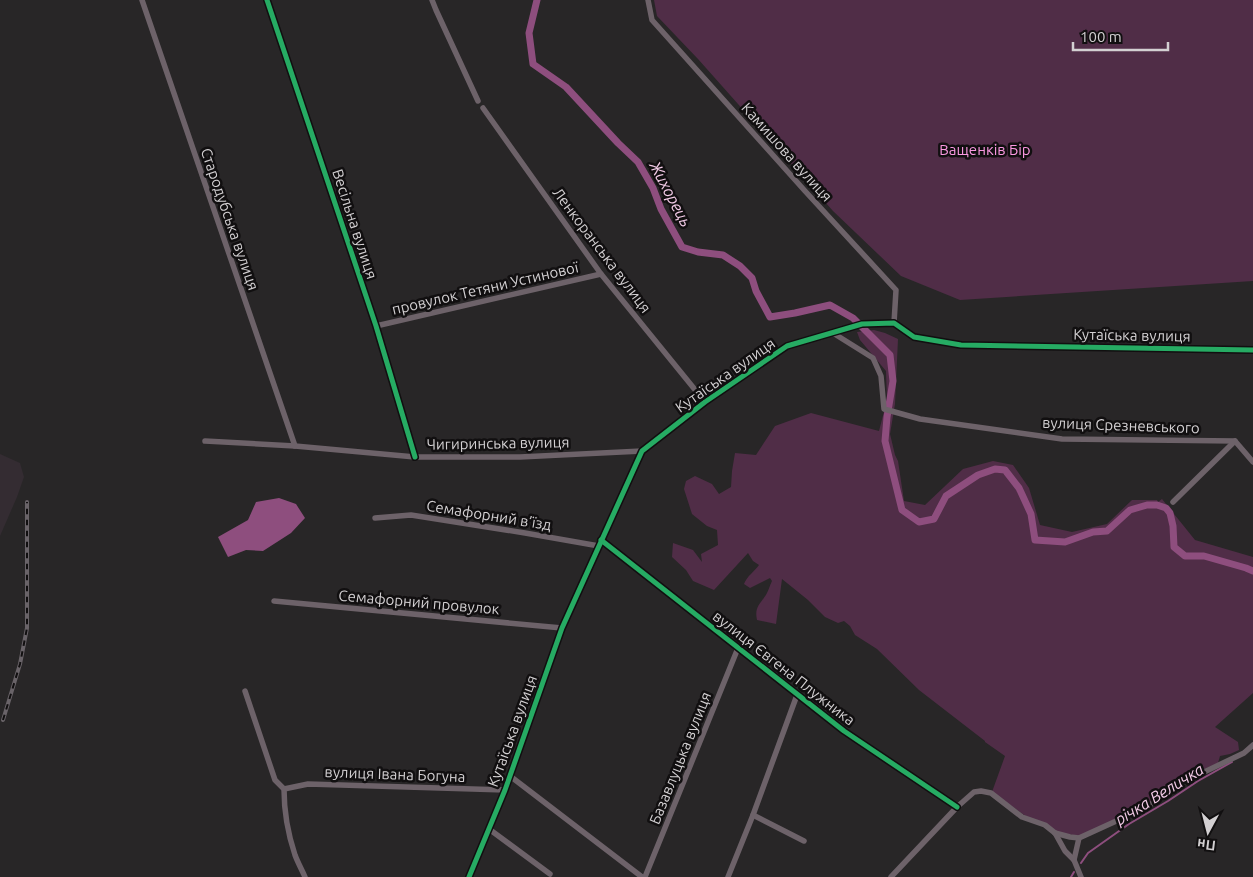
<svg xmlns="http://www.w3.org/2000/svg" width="1253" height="877" font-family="Ubuntu,sans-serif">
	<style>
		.built { fill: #342c32 }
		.green { fill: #502d47 }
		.water { fill: #8e4e7e }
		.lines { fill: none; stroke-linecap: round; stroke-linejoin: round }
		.stream { stroke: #8e4e7e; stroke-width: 2 }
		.canal { stroke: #8e4e7e; stroke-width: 7 }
		.minor { stroke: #6d6269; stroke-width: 5.5 }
		.rail-casing { stroke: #696368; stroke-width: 4 }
		.rail { stroke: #110f10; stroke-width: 2; stroke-dasharray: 5.5; stroke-linecap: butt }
		.cycleway-casing { stroke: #110f10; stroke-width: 8 }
		.cycleway { stroke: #26ab63; stroke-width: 5 }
		.labels { text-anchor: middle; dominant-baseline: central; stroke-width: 5; stroke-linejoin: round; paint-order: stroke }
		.park-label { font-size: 15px; fill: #fa98e1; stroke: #110f10 }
		.street-label { font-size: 15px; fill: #d3d0d2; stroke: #110f10 }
		.water-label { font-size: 16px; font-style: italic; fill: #f4cce8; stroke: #110f10 }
	</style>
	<rect width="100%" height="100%" fill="#282627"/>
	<!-- built -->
	<path class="built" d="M0 454 20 463 24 477 17 497 0 536Z"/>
	<!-- green -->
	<g class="green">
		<path d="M654 0H1253V281L960 300 901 276 833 211 698 59 657 16Z"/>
		<path d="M874 330 885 333 898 339 895 404 890 434 895 455 898 461 904 501 925 505 963 469 993 461 1013 465 1029 488 1040 525 1072 532 1107 524 1132 500H1157L1158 502 1162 499 1195 540 1253 557V693L1215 727 1238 742 1239 750 1230 754 1220 756 1218 763 1195 773 1189 770 1174 785 1147 807 1083 836 1055 833 1034 822 992 792 1005 756 985 742V741L919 690 877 649 855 635 850 626 844 621 838 623 825 617 808 600 782 579 776 624 757 620C754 606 761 604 767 593 769 589 770 585 772 581L770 578 750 588 744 584C747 576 754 572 759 565L753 561 748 553 714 590 693 581 686 570 672 557 673 543 693 550 702 562 701 554 718 545 717 530 707 526 692 514 684 489 686 481 695 476 712 484 719 494 731 487 732 471 735 453 756 455 775 426 811 413 879 431 887 400 886 371 860 340 857 332Z"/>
	</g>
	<!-- water -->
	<path class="water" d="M279 498 296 504 305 518 291 533 263 551 246 550 228 557 218 537 248 520 256 502Z"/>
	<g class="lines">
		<!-- stream -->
		<g class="stream">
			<path d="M1081 863 1088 853 1129 824 1168 801 1198 781 1232 762"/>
			<path d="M1071 877 1074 872"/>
		</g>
		<!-- canal -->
		<path class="canal" d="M537 0 529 33 533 64 566 87 618 143 638 162 653 188 661 209 682 247 698 252 723 255 740 266 752 278 756 291 770 317 795 313 830 305 853 318 890 355 893 381 887 417 885 441 902 510 919 522 934 519 946 496 978 475 995 469 1005 470 1019 488 1031 514 1035 540 1065 542 1093 532 1107 531 1130 510 1147 505H1157L1166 508 1170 513 1173 526 1174 547 1185 556H1204L1246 568 1253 571"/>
		<!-- minor -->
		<g class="minor">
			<path d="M142 0 295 446"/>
			<path d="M267 0 376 326 415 457"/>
			<path d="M432 0 436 10 478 101"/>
			<path d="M648 0 652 20 805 191 896 290 894 323"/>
			<path d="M483 108 601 274 705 402"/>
			<path d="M376 326 601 274"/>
			<path d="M833 333 873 358 881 376 884 409 920 419 1062 439 1235 441 1253 462"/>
			<path d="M205 441 295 446 415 457H520L642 451"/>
			<path d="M1173 502 1235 441"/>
			<path d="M375 518 411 515 525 533 599 546"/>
			<path d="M601 540 844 731 957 807"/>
			<path d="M274 601 562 628"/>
			<path d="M245 691 275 780 284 789C284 811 288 834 295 855 298 863 302 870 305 877"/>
			<path d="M510 776 642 877"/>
			<path d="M284 789 308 784 505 790"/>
			<path d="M753 815 804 841"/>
			<path d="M489 829 550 874"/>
			<path d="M1055 833 1070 837 1079 838"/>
			<path d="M1074 860 1079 838 1147 807 1179 784 1244 753 1253 745"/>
			<path d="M469 877 505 790 562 628 642 451 705 402 787 346 862 324 894 323 914 337 961 345 1253 350"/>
			<path d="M645 877 738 648"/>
			<path d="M728 877 753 815 797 695"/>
			<path d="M891 877 957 807 974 792 981 791 991 793 1022 817 1045 825 1055 833 1065 851 1074 860 1081 877"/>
		</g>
		<defs>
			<path id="rail" d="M3 720 20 664 27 628V502"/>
		</defs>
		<!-- rail casing -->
		<use href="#rail" class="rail-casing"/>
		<!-- rail -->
		<use href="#rail" class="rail"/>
		<defs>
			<g id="cycleway">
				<path d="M267 0 376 326 415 457"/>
				<path d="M601 540 844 731 957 807"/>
				<path d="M469 877 505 790 562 628 642 451 705 402 787 346 862 324 894 323 914 337 961 345 1253 350"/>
			</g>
		</defs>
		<!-- cycleway casing -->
		<use href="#cycleway" class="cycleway-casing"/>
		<!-- cycleway -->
		<use href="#cycleway" class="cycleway"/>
	</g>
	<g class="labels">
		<!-- park labels -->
		<g class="park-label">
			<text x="985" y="149">Ващенків Бір</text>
		</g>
		<!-- street labels -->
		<g class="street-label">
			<text transform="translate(787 152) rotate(48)">Камишова вулиця</text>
			<text transform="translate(230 219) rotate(71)">Стародубська вулиця</text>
			<text transform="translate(355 224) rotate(72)">Весільна вулиця</text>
			<text transform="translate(602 250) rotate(53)">Ленкоранська вулиця</text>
			<text transform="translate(485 288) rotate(-13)">провулок Тетяни Устинової</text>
			<text transform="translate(1132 335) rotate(1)">Кутаїська вулиця</text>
			<text transform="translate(725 375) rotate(-35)">Кутаїська вулиця</text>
			<text transform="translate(1121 425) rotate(2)">вулиця Срезневського</text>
			<text transform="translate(498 443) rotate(-1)">Чигиринська вулиця</text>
			<text transform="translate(489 515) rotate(9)">Семафорний в’їзд</text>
			<text transform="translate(419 602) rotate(5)">Семафорний провулок</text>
			<text transform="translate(784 668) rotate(38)">вулиця Євгена Плужника</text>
			<text transform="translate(512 731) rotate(-70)">Кутаїська вулиця</text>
			<text transform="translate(680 758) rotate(-68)">Базавлуцька вулиця</text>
			<text transform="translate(395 774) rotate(2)">вулиця Івана Богуна</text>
		</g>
		<!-- water labels -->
		<g class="water-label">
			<text transform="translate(671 194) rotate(62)">Жихорець</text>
			<text transform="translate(1159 794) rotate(-32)">річка Величка</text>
		</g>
	</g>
	<!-- north arrow -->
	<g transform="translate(1208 832) rotate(187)" stroke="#110f10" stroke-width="4" paint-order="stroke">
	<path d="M0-4L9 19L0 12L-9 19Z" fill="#d3d0d2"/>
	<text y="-8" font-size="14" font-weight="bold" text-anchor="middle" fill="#d3d0d2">Пн</text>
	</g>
	<!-- scale -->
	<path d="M1073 42v8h95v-8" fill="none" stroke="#d3d0d2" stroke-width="2.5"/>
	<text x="1080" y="42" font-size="15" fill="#d3d0d2" stroke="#110f10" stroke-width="4" paint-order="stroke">100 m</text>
</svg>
